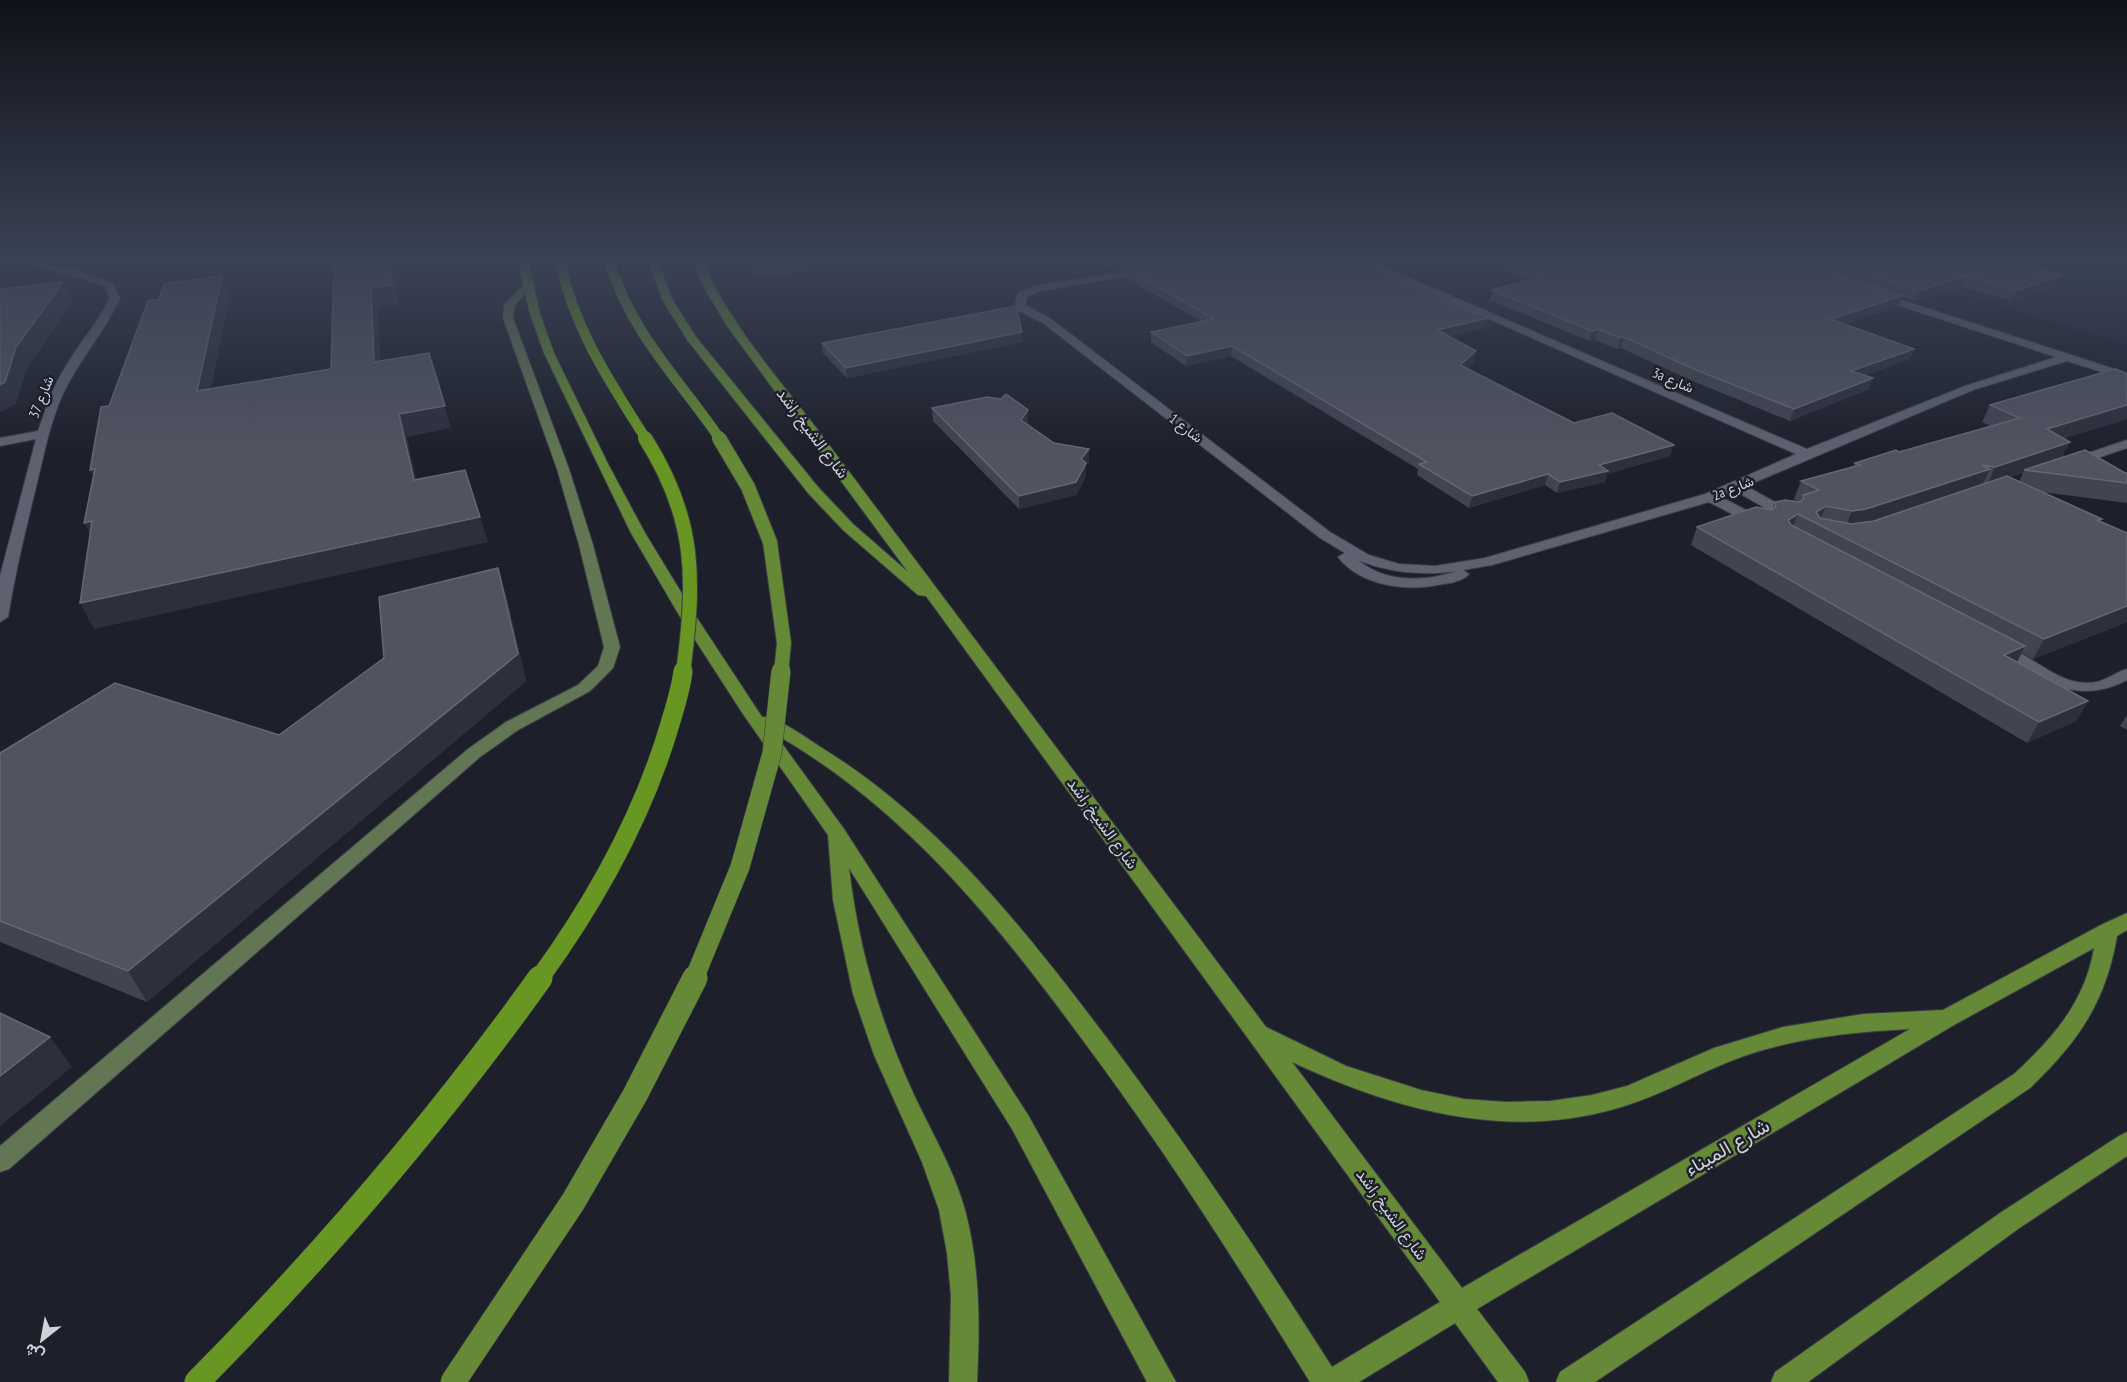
<svg xmlns="http://www.w3.org/2000/svg" width="2127" height="1382" font-family="'PT Sans Narrow',Vazirmatn,sans-serif">
	<style>
		.built { fill: #232738 }
		.lines { fill: none; stroke-linecap: round; stroke-linejoin: round }
		.minor-casing { stroke: #3c3d47; stroke-width: 2 }
		.secondary-casing { stroke: #3c3d47; stroke-width: 2 }
		.primary-casing { stroke: #3c3d47; stroke-width: 2 }
		.minor { fill: #5e6270; fill-rule: evenodd }
		.secondary { fill: #627653; fill-rule: evenodd }
		.primary { fill: #658936; fill-rule: evenodd }
		.primary-bridge-far3-casing { stroke: #3c3d47; stroke-width: 11; stroke-linecap: butt }
		.primary-bridge-far2-casing { stroke: #3c3d47; stroke-width: 16; stroke-linecap: butt }
		.primary-bridge-far1-casing { stroke: #3c3d47; stroke-width: 20; stroke-linecap: butt }
		.primary-bridge-casing { stroke: #3c3d47; stroke-width: 26; stroke-linecap: butt }
		.trunk-bridge-far3-casing { stroke: #3c3d47; stroke-width: 11; stroke-linecap: butt }
		.trunk-bridge-far2-casing { stroke: #3c3d47; stroke-width: 16; stroke-linecap: butt }
		.trunk-bridge-far1-casing { stroke: #3c3d47; stroke-width: 20; stroke-linecap: butt }
		.trunk-bridge-casing { stroke: #3c3d47; stroke-width: 26; stroke-linecap: butt }
		.primary-bridge-far3 { stroke: #658936; stroke-width: 10 }
		.primary-bridge-far2 { stroke: #658936; stroke-width: 14 }
		.primary-bridge-far1 { stroke: #658936; stroke-width: 19 }
		.primary-bridge { stroke: #658936; stroke-width: 25 }
		.trunk-bridge-far3 { stroke: #689623; stroke-width: 10 }
		.trunk-bridge-far2 { stroke: #689623; stroke-width: 14 }
		.trunk-bridge-far1 { stroke: #689623; stroke-width: 19 }
		.trunk-bridge { stroke: #689623; stroke-width: 25 }
		.wall { fill: #424551; fill-rule: evenodd }
		.shaded-wall { fill: #2d303c }
		.building { fill: #515460; stroke: #656873; stroke-width: 1.5 }
		.labels { text-anchor: middle; dominant-baseline: central; stroke-width: 5; stroke-linejoin: round; paint-order: stroke }
		.far-street-label { font-size: 14px; fill: #d0d2da; stroke: #1d202b }
		.street-label { font-size: 16px; fill: #d0d2da; stroke: #1d202b }
		.near-street-label { font-size: 20px; fill: #d0d2da; stroke: #1d202b }
	</style>
	<rect width="100%" height="100%" fill="#1d202b"/>
	<!-- built -->
	<path class="built" d="M1858 261H2127V345L1954 291Z"/>
	<g class="lines">
		<defs>
			<g id="minor">
				<path d="M21 261C51 261 85 272 112 283L120 298C104 333 78 361 62 396 50 423 44 454 37 483 26 528 15 572 8 617L0 622V576L36 439 0 446V438L38 431C46 409 53 386 66 366 80 342 98 323 110 298L105 287 94 282Z"/>
				<path d="M1357 261H1370L1807 449 1965 386 2056 357 1876 298 1875 296 1880 293 2127 373V380L2067 361 1973 390 1746 486 1793 512 1795 515 1793 518H1783L1735 491 1721 497 1765 520 1767 523 1765 526H1755L1709 502 1492 565 1463 570 1469 574C1463 581 1452 583 1443 584 1409 592 1361 587 1338 557L1345 553 1320 538 1043 323 1019 311 1015 305 1018 293 1034 286 1149 268 1151 270 1146 273 1040 291 1027 297 1025 305 1051 319 1330 532 1369 555 1399 564 1435 566 1485 558 1705 494 1796 454ZM1358 560C1390 573 1422 576 1457 571 1425 582 1385 583 1358 560Z"/>
				<path d="M2127 440V448L2074 466 2068 462 2070 459Z"/>
				<path d="M2000 645C2033 653 2059 689 2096 682 2107 680 2116 672 2127 669V680C2075 707 2039 679 1994 653L1992 650Z"/>
			</g>
			<path id="secondary" d="M525 283 533 285 514 306 513 318 569 469 593 545 620 647 613 668 590 691 518 730 480 757 9 1169 0 1172V1146L468 749 506 722 578 685 598 666 604 647 579 545 557 469 503 318 504 305Z"/>
			<g id="primary">
				<path d="M518 261H528L540 314 554 353 608 464 645 533 695 615 762 717C777 716 808 739 822 748 930 815 1011 912 1087 1012 1175 1126 1255 1246 1332 1367L1440 1302 926 596 918 595 843 530 808 493 688 341 662 299 648 261H658L672 299 696 337 818 487 853 524 908 572 727 326 702 284 692 261H702C729 321 771 370 811 421L1266 1027 1346 1066 1421 1090 1464 1099 1507 1102 1550 1101 1592 1095 1627 1086 1714 1048 1783 1027 1863 1014 1943 1010 2101 925 2127 913V930L2117 936C2106 1002 2078 1042 2030 1088L1595 1382H1556L1560 1372 2014 1074C2053 1038 2085 1002 2094 948L1954 1025 1477 1309 1525 1372 1529 1382H1498L1455 1323 1359 1382H1310C1236 1262 1161 1144 1076 1031 991 916 901 806 775 734L844 829 1028 1115 1176 1382H1147L1012 1129 849 868C858 944 878 1015 910 1086 928 1127 953 1166 965 1210 980 1266 980 1325 977 1382H949L951 1296 947 1253 939 1210 922 1162 874 1055 853 994 833 900 828 835 743 714 679 615 631 533 544 353 530 314ZM1910 1029 1462 1288 1292 1062C1395 1110 1506 1141 1618 1108 1660 1096 1696 1074 1736 1059 1792 1038 1851 1032 1910 1029Z"/>
				<path d="M2127 1132V1156L2018 1229 1808 1382H1771L1775 1372 2000 1213 2119 1136Z"/>
			</g>
		</defs>
		<!-- minor casing -->
		<use href="#minor" class="minor-casing"/>
		<!-- secondary casing -->
		<use href="#secondary" class="secondary-casing"/>
		<!-- primary casing -->
		<use href="#primary" class="primary-casing"/>
		<!-- minor -->
		<use href="#minor" class="minor"/>
		<!-- secondary -->
		<use href="#secondary" class="secondary"/>
		<!-- primary -->
		<use href="#primary" class="primary"/>
		<defs>
			<path id="primary-bridge-far3" d="M609 261C634 338 677 376 720 439"/>
			<path id="primary-bridge-far2" d="M719 438 748 487 770 542 784 643 781 673"/>
			<path id="primary-bridge-far1" d="M694 979 740 867 772 753 781 671"/>
			<path id="primary-bridge" d="M453 1382 573 1202 635 1095 695 978"/>
			<path id="trunk-bridge-far3" d="M560 261C574 329 610 382 646 439"/>
			<path id="trunk-bridge-far2" d="M645 438C697 520 695 580 683 673"/>
			<path id="trunk-bridge-far1" d="M539 979C595 902 643 816 670 724 675 707 681 689 683 671"/>
			<path id="trunk-bridge" d="M197 1382C322 1256 437 1122 540 978"/>
		</defs>
		<!-- primary-bridge-far3 casing -->
		<use href="#primary-bridge-far3" class="primary-bridge-far3-casing"/>
		<!-- primary-bridge-far2 casing -->
		<use href="#primary-bridge-far2" class="primary-bridge-far2-casing"/>
		<!-- primary-bridge-far1 casing -->
		<use href="#primary-bridge-far1" class="primary-bridge-far1-casing"/>
		<!-- primary-bridge casing -->
		<use href="#primary-bridge" class="primary-bridge-casing"/>
		<!-- trunk-bridge-far3 casing -->
		<use href="#trunk-bridge-far3" class="trunk-bridge-far3-casing"/>
		<!-- trunk-bridge-far2 casing -->
		<use href="#trunk-bridge-far2" class="trunk-bridge-far2-casing"/>
		<!-- trunk-bridge-far1 casing -->
		<use href="#trunk-bridge-far1" class="trunk-bridge-far1-casing"/>
		<!-- trunk-bridge casing -->
		<use href="#trunk-bridge" class="trunk-bridge-casing"/>
		<!-- primary-bridge-far3 -->
		<use href="#primary-bridge-far3" class="primary-bridge-far3"/>
		<!-- primary-bridge-far2 -->
		<use href="#primary-bridge-far2" class="primary-bridge-far2"/>
		<!-- primary-bridge-far1 -->
		<use href="#primary-bridge-far1" class="primary-bridge-far1"/>
		<!-- primary-bridge -->
		<use href="#primary-bridge" class="primary-bridge"/>
		<!-- trunk-bridge-far3 -->
		<use href="#trunk-bridge-far3" class="trunk-bridge-far3"/>
		<!-- trunk-bridge-far2 -->
		<use href="#trunk-bridge-far2" class="trunk-bridge-far2"/>
		<!-- trunk-bridge-far1 -->
		<use href="#trunk-bridge-far1" class="trunk-bridge-far1"/>
		<!-- trunk-bridge -->
		<use href="#trunk-bridge" class="trunk-bridge"/>
	</g>
	<!-- wall -->
	<g class="wall">
		<path d="M749 261H829L830 269 758 277Z"/>
		<path d="M1052 261H1096L1061 267Z"/>
		<path d="M1097 261H1357L1439 299 1488 318 1486 328 1449 336 1474 361 1466 369 1574 423 1670 456 1607 474 1605 482 1557 493 1545 485 1469 508 1417 475 1418 469 1231 356 1186 366 1151 342V332L1201 321 1125 278V268L1153 263 1112 270Z"/>
		<path d="M1500 261H2013L2057 285 2011 301 1960 286 1914 301 1902 297 1898 306 1844 324 1910 359 1865 375 1869 389 1790 421 1693 381 1621 348 1617 349 1595 340 1589 341 1490 300 1492 290 1529 280 1499 268Z"/>
		<path d="M1022 332V342L847 378 823 353 822 343Z"/>
		<path d="M2127 374V419L2064 438 2063 457 2125 473H2127V503L2042 492 2102 519 2100 521 2127 533V622L2033 659 2022 653 2017 662 2088 701 2076 721 2027 743 1691 545 1697 527 1772 510 1775 502H1800L1794 499 1801 481 1853 467 1855 463 1899 452 1991 426 1982 422 1990 405ZM2023 473 2019 482 2009 477Z"/>
		<path d="M932 408 1028 422 1027 424 1054 443 1089 462 1086 465V476L1076 495 1019 509 933 421Z"/>
		<path d="M506 595 526 681 147 1002 0 942V753L279 735Z"/>
		<path d="M2127 715V730L2120 726Z"/>
	</g>
	<!-- shaded-wall -->
	<g class="shaded-wall">
		<path d="M390 261H391L395 275 399 305 378 308 382 383 374 362 371 288Z"/>
		<path d="M767 261H829L830 269 758 277 756 262Z"/>
		<path d="M1061 261H1096L1061 267Z"/>
		<path d="M1113 261H1165L1112 270Z"/>
		<path d="M2062 275 2057 285 2011 301 2015 291Z"/>
		<path d="M222 276 230 296 206 413 197 391Z"/>
		<path d="M1965 276 1960 286 1914 301 1918 291Z"/>
		<path d="M63 282 72 302 27 368 16 404 0 412V385L16 347Z"/>
		<path d="M1902 296 1898 306 1827 330 1830 319Z"/>
		<path d="M1488 318 1486 328 1435 340 1437 330Z"/>
		<path d="M1598 329 1595 340 1589 341 1592 331Z"/>
		<path d="M1022 332V342L847 378 846 368Z"/>
		<path d="M1624 337 1621 348 1617 349 1620 338Z"/>
		<path d="M1232 346 1231 356 1186 366 1187 356Z"/>
		<path d="M1914 349 1910 359 1847 382 1851 371Z"/>
		<path d="M1476 351 1474 361 1458 376 1460 365Z"/>
		<path d="M429 353 451 428 407 437 422 504 414 480 399 414Z"/>
		<path d="M1873 378 1869 389 1790 421 1794 409Z"/>
		<path d="M2127 405V419L2038 446 2047 429Z"/>
		<path d="M1028 410V422L1022 432 1021 420Z"/>
		<path d="M2070 442 2061 460 2024 470 2023 473 1987 485 1995 467Z"/>
		<path d="M1674 445 1670 456 1607 474 1605 482 1557 493 1560 482 1599 465Z"/>
		<path d="M1089 449V462L1086 465V476L1076 495 1019 509V496L1081 459Z"/>
		<path d="M95 469 102 494 90 470Z"/>
		<path d="M1990 469 1981 487 1844 530 1852 511Z"/>
		<path d="M1548 474 1545 485 1469 508 1472 496Z"/>
		<path d="M1826 506 1818 525 1816 512Z"/>
		<path d="M1798 514 1791 533 1788 520Z"/>
		<path d="M480 517 488 542 94 629 80 603Z"/>
		<path d="M92 521 97 547 84 523Z"/>
		<path d="M498 568 506 595 526 681 147 1002 128 971Z"/>
		<path d="M2127 606V622L2033 659 2044 639Z"/>
		<path d="M2025 646 2015 666 2004 655Z"/>
		<path d="M2088 701 2076 721 2027 743 2039 722Z"/>
		<path d="M50 1037 72 1067 0 1126V1076Z"/>
	</g>
	<!-- building -->
	<g class="building">
		<path d="M346 261H390L392 285 371 288 374 362 429 353 445 406 399 414 414 480 465 470 480 517 80 603 92 521 84 523 95 469 90 470 101 407 109 406 148 301 159 299 164 284 222 276 197 391 331 369 334 263Z"/>
		<path d="M1164 261H1357L1439 299 1488 318 1437 330 1476 351 1460 365 1574 423 1612 413 1674 445 1599 465 1608 471 1560 482 1548 474 1472 496 1419 464 1427 462 1232 346 1187 356 1151 332 1214 319 1125 268Z"/>
		<path d="M1509 261H1796L1902 296 1830 319 1914 349 1851 371 1873 378 1794 409 1696 370 1624 337 1620 338 1598 329 1592 331 1492 290 1544 276Z"/>
		<path d="M1826 261H2013L2062 275 2015 291 1965 276 1918 291Z"/>
		<path d="M63 282 16 347 5 382 0 385V289Z"/>
		<path d="M1016 306 1022 332 846 368 822 343Z"/>
		<path d="M2115 369 2127 374V405L2047 429 2070 442 1995 467 1982 465 1990 469 1866 509 1852 511 1826 506 1816 512 1820 518 1851 524 1874 521 2007 476 2102 519 2097 520 2127 533V606L2044 639 1798 514 1788 520 1791 525 2025 646 2004 655 2088 701 2039 722 1697 527 1756 507 1772 510 1776 506 1775 502 1785 500 1800 502 1804 498 1803 495 1819 490 1801 481 1860 465 1855 463 1896 450 1899 452 2020 418 1990 405Z"/>
		<path d="M1006 394 1028 410 1021 420 1054 443 1089 449 1081 459 1086 463 1076 482 1019 496 932 408 987 397 1001 399Z"/>
		<path d="M2085 450 2125 473H2127V483L2024 470Z"/>
		<path d="M498 568 518 654 128 971 0 921V753L115 683 279 735 384 658 379 597Z"/>
		<path d="M0 1013 50 1037 0 1076Z"/>
	</g>
	<!-- sky -->
	<linearGradient id="sky" x2="0" y2="1"><stop stop-color="#101218"/><stop offset="0.57" stop-color="#3a4255"/><stop offset="1" stop-color="#3a4255" stop-opacity="0"/></linearGradient>
	<rect width="2127" height="455" fill="url(#sky)"/>
	<g class="labels">
		<!-- far-street labels -->
		<g class="far-street-label">
			<text transform="translate(1673 380) rotate(23)">3a شارع</text>
			<text transform="translate(41 397) rotate(-68)">شارع 37</text>
			<text transform="translate(1186 428) rotate(38)">شارع 1</text>
			<text transform="translate(1733 488) rotate(-22)">2a شارع</text>
		</g>
		<!-- street labels -->
		<g class="street-label">
			<text transform="translate(813 433) rotate(53)">شارع الشيخ راشد</text>
			<text transform="translate(1103 823) rotate(54)">شارع الشيخ راشد</text>
			<text transform="translate(1392 1214) rotate(54)">شارع الشيخ راشد</text>
		</g>
		<!-- near-street labels -->
		<g class="near-street-label">
			<text transform="translate(1727 1147) rotate(-30)">شارع الميناء</text>
		</g>
	</g>
	<!-- north arrow -->
	<g transform="translate(42 1340) rotate(211)" stroke="#1d202b" stroke-width="4.5" paint-order="stroke">
	<path d="M0-4.5L10 22L0 15L-10 22Z" fill="#d0d2da"/>
	<text y="-9" font-size="16" font-weight="bold" text-anchor="middle" fill="#d0d2da">ش</text>
	</g>
</svg>
